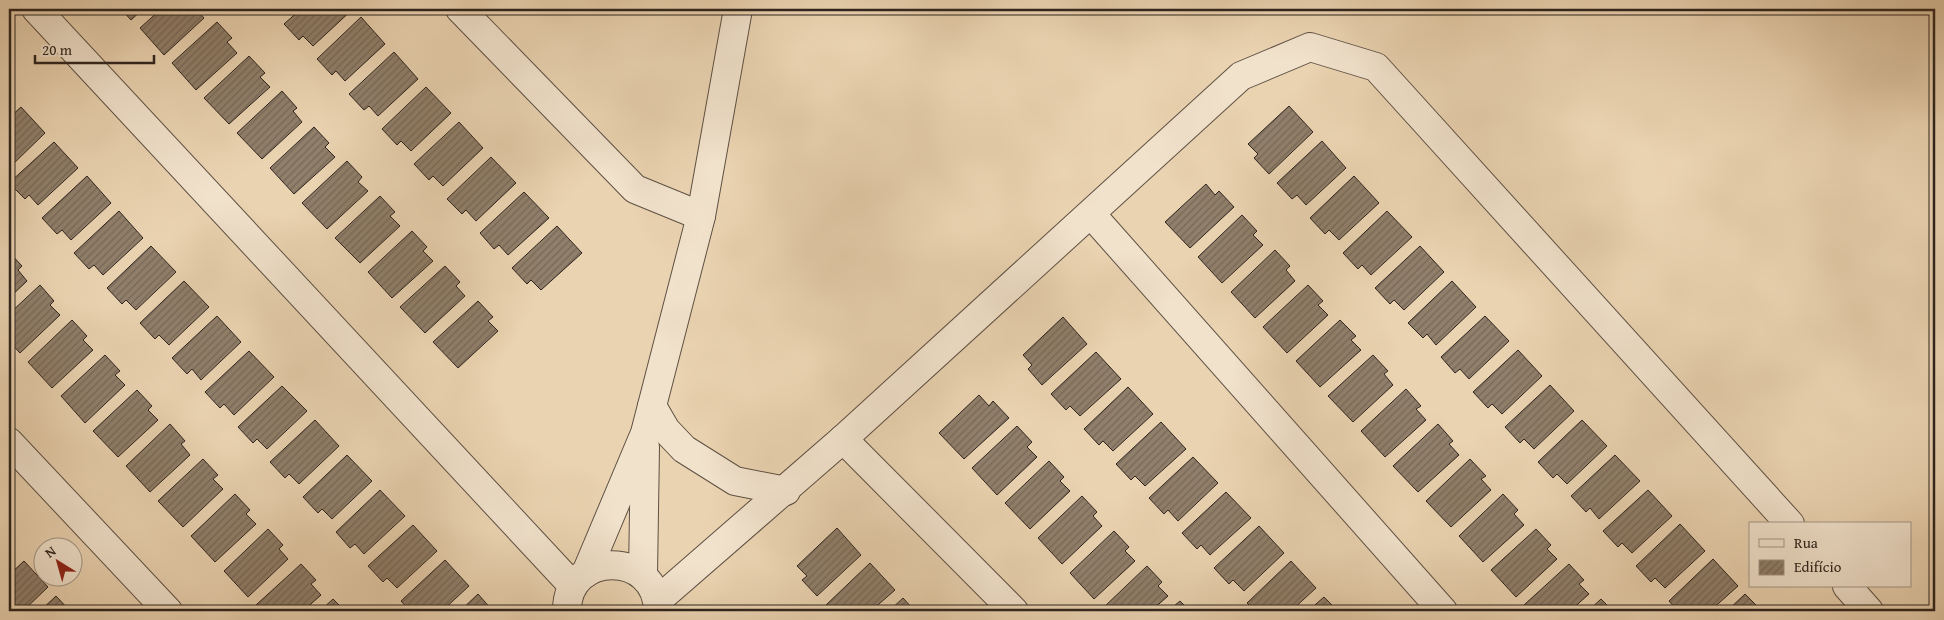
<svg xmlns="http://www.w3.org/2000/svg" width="1944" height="620" font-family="'Gentium Book Plus',serif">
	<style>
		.building { fill: url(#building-hatch); stroke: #2f241f }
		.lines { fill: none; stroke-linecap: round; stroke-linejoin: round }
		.minor-casing { stroke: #5e5044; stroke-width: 30 }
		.minor { stroke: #f1e2cc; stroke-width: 28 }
	</style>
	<defs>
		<pattern id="building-hatch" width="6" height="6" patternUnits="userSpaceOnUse" patternTransform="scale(1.25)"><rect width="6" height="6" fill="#907f6b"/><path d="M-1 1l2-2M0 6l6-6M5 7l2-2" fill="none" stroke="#766857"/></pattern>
	</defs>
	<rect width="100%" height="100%" fill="#ead3b1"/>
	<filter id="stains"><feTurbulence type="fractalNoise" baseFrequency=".004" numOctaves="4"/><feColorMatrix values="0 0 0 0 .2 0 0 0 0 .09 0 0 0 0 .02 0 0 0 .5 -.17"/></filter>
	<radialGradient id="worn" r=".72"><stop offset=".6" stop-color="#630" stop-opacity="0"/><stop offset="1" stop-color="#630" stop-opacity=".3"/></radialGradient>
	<!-- building -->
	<g class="building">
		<path d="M121 9H143L131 20Z"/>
		<path d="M161 9H196L204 18 164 55 140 28Z"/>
		<path d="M301 9H353L313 46 303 36 299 40 284 24Z"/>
		<path d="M361 17 385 44 345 81 336 71 332 75 317 59Z"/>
		<path d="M217 22 232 38 227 42 237 53 196 90 172 63Z"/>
		<path d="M394 52 418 79 378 116 369 106 364 110 349 94Z"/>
		<path d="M249 56 265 73 260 77 270 87 229 124 204 98Z"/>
		<path d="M426 87 451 113 411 151 401 141 397 145 382 129Z"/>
		<path d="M282 91 297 108 293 111 302 122 262 159 237 133Z"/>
		<path d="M1289 106 1313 132 1269 174 1254 158 1258 154 1248 144Z"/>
		<path d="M21 107 45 133 9 168V118Z"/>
		<path d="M459 122 483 148 443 186 433 176 429 180 414 164Z"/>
		<path d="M314 127 329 143 325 147 335 157 294 194 270 168Z"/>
		<path d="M1322 141 1346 168 1306 205 1297 195 1292 199 1277 183Z"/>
		<path d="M54 142 78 168 38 205 29 195 25 199 9 183Z"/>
		<path d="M491 157 516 183 476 221 466 210 462 214 447 199Z"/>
		<path d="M347 161 362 177 358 182 368 191 327 229 302 203Z"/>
		<path d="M87 176 111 203 71 240 62 230 57 234 42 218Z"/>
		<path d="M1354 176 1379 203 1339 240 1329 230 1325 234 1310 218Z"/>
		<path d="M1206 184 1215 195 1219 191 1234 207 1190 248 1165 222Z"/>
		<path d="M524 192 549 218 508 255 499 245 494 249 480 233Z"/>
		<path d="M380 196 395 212 390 216 400 226 360 263 335 238Z"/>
		<path d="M119 211 143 238 103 275 94 265 89 269 74 253Z"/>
		<path d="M1387 211 1412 237 1371 275 1362 265 1358 269 1343 253Z"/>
		<path d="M1242 215 1257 231 1253 235 1263 245 1222 283 1198 257Z"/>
		<path d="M557 226 582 253 541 290 531 280 527 284 512 268Z"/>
		<path d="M412 231 427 247 423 251 433 261 392 298 368 272Z"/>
		<path d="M151 246 176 272 136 310 126 300 122 304 107 288Z"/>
		<path d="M1420 246 1444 272 1404 310 1394 300 1390 304 1375 288Z"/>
		<path d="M1275 250 1290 266 1286 270 1295 281 1255 318 1231 292Z"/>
		<path d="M9 252 22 266 18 270 27 281 9 298Z"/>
		<path d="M445 266 460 282 456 286 465 296 425 333 400 307Z"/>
		<path d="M184 281 209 307 169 345 159 335 155 339 140 323Z"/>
		<path d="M1452 281 1476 307 1436 345 1427 334 1423 338 1408 323Z"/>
		<path d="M40 285 54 301 50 305 60 315 20 353 9 341V314Z"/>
		<path d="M1308 285 1323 301 1318 305 1328 315 1287 353 1263 327Z"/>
		<path d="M478 301 493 317 488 321 498 331 458 368 433 342Z"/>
		<path d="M217 316 241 342 201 380 192 369 187 374 172 358Z"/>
		<path d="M1485 316 1509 341 1469 379 1460 369 1455 373 1441 357Z"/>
		<path d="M1063 317 1087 344 1042 385 1028 369 1032 365 1023 355Z"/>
		<path d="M72 320 87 336 83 340 93 350 52 388 28 362Z"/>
		<path d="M1340 320 1356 336 1351 340 1361 350 1320 387 1296 361Z"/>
		<path d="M1518 350 1542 376 1502 414 1492 404 1488 408 1473 392Z"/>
		<path d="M249 351 274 377 234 415 224 404 220 408 205 392Z"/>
		<path d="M1096 352 1121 379 1080 416 1070 406 1066 410 1051 394Z"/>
		<path d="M105 355 120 371 115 375 125 385 85 423 61 396Z"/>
		<path d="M1373 355 1388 371 1384 374 1393 385 1353 422 1328 396Z"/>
		<path d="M1550 385 1574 411 1534 449 1524 439 1520 443 1505 427Z"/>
		<path d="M282 386 307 411 267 449 257 439 253 443 238 427Z"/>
		<path d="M1128 387 1153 414 1113 451 1103 441 1099 445 1084 429Z"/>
		<path d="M1406 389 1421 406 1416 409 1426 420 1385 457 1361 431Z"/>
		<path d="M137 390 152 406 148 410 158 420 118 457 93 431Z"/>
		<path d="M979 395 989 406 993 401 1009 418 964 459 939 433Z"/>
		<path d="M315 420 339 446 299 484 289 474 285 478 270 462Z"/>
		<path d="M1582 420 1607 446 1567 484 1557 474 1553 478 1538 462Z"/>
		<path d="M1161 422 1186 449 1145 486 1135 476 1131 480 1116 464Z"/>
		<path d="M170 424 185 441 181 444 190 455 150 492 126 466Z"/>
		<path d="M1438 424 1453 441 1449 444 1459 455 1418 492 1393 466Z"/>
		<path d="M1017 426 1032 442 1027 447 1037 457 997 495 972 468Z"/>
		<path d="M347 455 372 481 332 519 322 509 318 513 303 497Z"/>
		<path d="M1615 455 1640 481 1599 519 1590 508 1586 512 1571 496Z"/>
		<path d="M1193 457 1218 483 1178 521 1168 510 1164 514 1149 498Z"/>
		<path d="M203 459 218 475 213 479 223 489 183 527 158 501Z"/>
		<path d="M1470 459 1486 476 1481 479 1491 490 1451 527 1426 501Z"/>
		<path d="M1049 461 1064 477 1060 481 1070 491 1030 529 1005 503Z"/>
		<path d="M380 490 405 516 364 554 355 544 350 548 336 532Z"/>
		<path d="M1648 490 1672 516 1632 553 1622 543 1618 547 1603 531Z"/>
		<path d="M1226 492 1251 518 1210 555 1201 545 1197 549 1182 533Z"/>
		<path d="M235 494 250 510 246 514 256 524 215 562 191 536Z"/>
		<path d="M1503 494 1518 510 1514 514 1524 525 1483 562 1459 536Z"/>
		<path d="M1082 496 1097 512 1093 516 1102 526 1062 564 1038 538Z"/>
		<path d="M1680 524 1705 551 1665 588 1655 578 1651 582 1636 566Z"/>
		<path d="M413 525 437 551 397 588 387 578 383 582 368 566Z"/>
		<path d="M1259 526 1284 553 1244 591 1233 580 1229 584 1214 568Z"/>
		<path d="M837 528 861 555 817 596 802 580 807 576 797 566Z"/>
		<path d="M268 529 283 545 279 549 288 559 248 597 224 571Z"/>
		<path d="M1536 529 1551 545 1547 549 1557 559 1516 597 1491 570Z"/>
		<path d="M1114 531 1129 547 1125 551 1135 561 1094 599 1070 573Z"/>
		<path d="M9 546 15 553 9 559Z"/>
		<path d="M1713 559 1738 586 1710 611H1678L1669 601Z"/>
		<path d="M445 560 469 586 442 611H410L401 601Z"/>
		<path d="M24 561 48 587 23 611H9V575Z"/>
		<path d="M1291 561 1316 588 1291 611H1255L1247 603Z"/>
		<path d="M870 563 895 590 871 611H831L826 605Z"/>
		<path d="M301 564 316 580 311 584 321 595 303 611H261L256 605Z"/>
		<path d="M1569 564 1584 580 1579 584 1589 594 1570 611H1529L1524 605Z"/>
		<path d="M1147 566 1162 582 1158 586 1168 596 1151 611H1106L1103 608Z"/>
		<path d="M478 594 493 611H460Z"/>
		<path d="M1745 594 1762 611H1727Z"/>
		<path d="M56 596 70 611H40Z"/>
		<path d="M1324 597 1338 611H1308Z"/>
		<path d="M903 598 915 611H889Z"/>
		<path d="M333 599 345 611H320Z"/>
		<path d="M1601 599 1613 611H1588Z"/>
		<path d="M1180 601 1190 611H1168Z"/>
	</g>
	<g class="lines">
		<defs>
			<g id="minor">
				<path d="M36 9 573 586"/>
				<path d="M460 9 635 189 701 216"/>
				<path d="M1091 214 1443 611"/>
				<path d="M652 406 666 430 684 449 735 481 786 491"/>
				<path d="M843 439 1014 611"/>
				<path d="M9 442 168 611"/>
				<path d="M586 573 645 433 701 216 738 9"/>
				<path d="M643 575 645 447"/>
				<path d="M1847 586 1869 611"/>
				<path d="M658 600 843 439 1241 76 1310 47 1376 67 1790 524"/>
				<path d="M567 611C566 551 657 549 658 611"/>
			</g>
		</defs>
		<!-- minor casing -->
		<use href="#minor" class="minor-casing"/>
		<!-- minor -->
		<use href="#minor" class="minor"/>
	</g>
	<!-- margin -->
	<rect width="1944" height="620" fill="none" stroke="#ead3b1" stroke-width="30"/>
	<rect x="10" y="10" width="1924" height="600" fill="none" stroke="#2f241f" stroke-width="2.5"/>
	<rect x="15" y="15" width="1914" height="590" fill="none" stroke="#2f241f"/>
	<!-- legend -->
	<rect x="1749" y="522" width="162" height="65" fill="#f1e2cc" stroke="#a39687"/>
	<rect x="1759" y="539" width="25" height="8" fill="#f1e2cc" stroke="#a39687"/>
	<text x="1794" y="548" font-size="15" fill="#2f241f">Rua</text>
	<rect x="1759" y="560" width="25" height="15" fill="url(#building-hatch)" stroke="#a39687"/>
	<text x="1794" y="572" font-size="15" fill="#2f241f">Edifício</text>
	<!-- north arrow -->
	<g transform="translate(58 562) rotate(323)"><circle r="24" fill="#f1e2cc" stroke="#a39687"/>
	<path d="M0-4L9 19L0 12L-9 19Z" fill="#8f2418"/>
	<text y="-8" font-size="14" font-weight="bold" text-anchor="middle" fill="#2f241f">N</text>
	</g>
	<!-- scale -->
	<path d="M35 55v8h119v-8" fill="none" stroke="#2f241f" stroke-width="2.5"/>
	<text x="42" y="55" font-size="15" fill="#2f241f" stroke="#f1e2cc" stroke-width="4" paint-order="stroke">20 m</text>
	<rect width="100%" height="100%" filter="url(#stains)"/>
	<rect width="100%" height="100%" fill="url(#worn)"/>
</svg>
